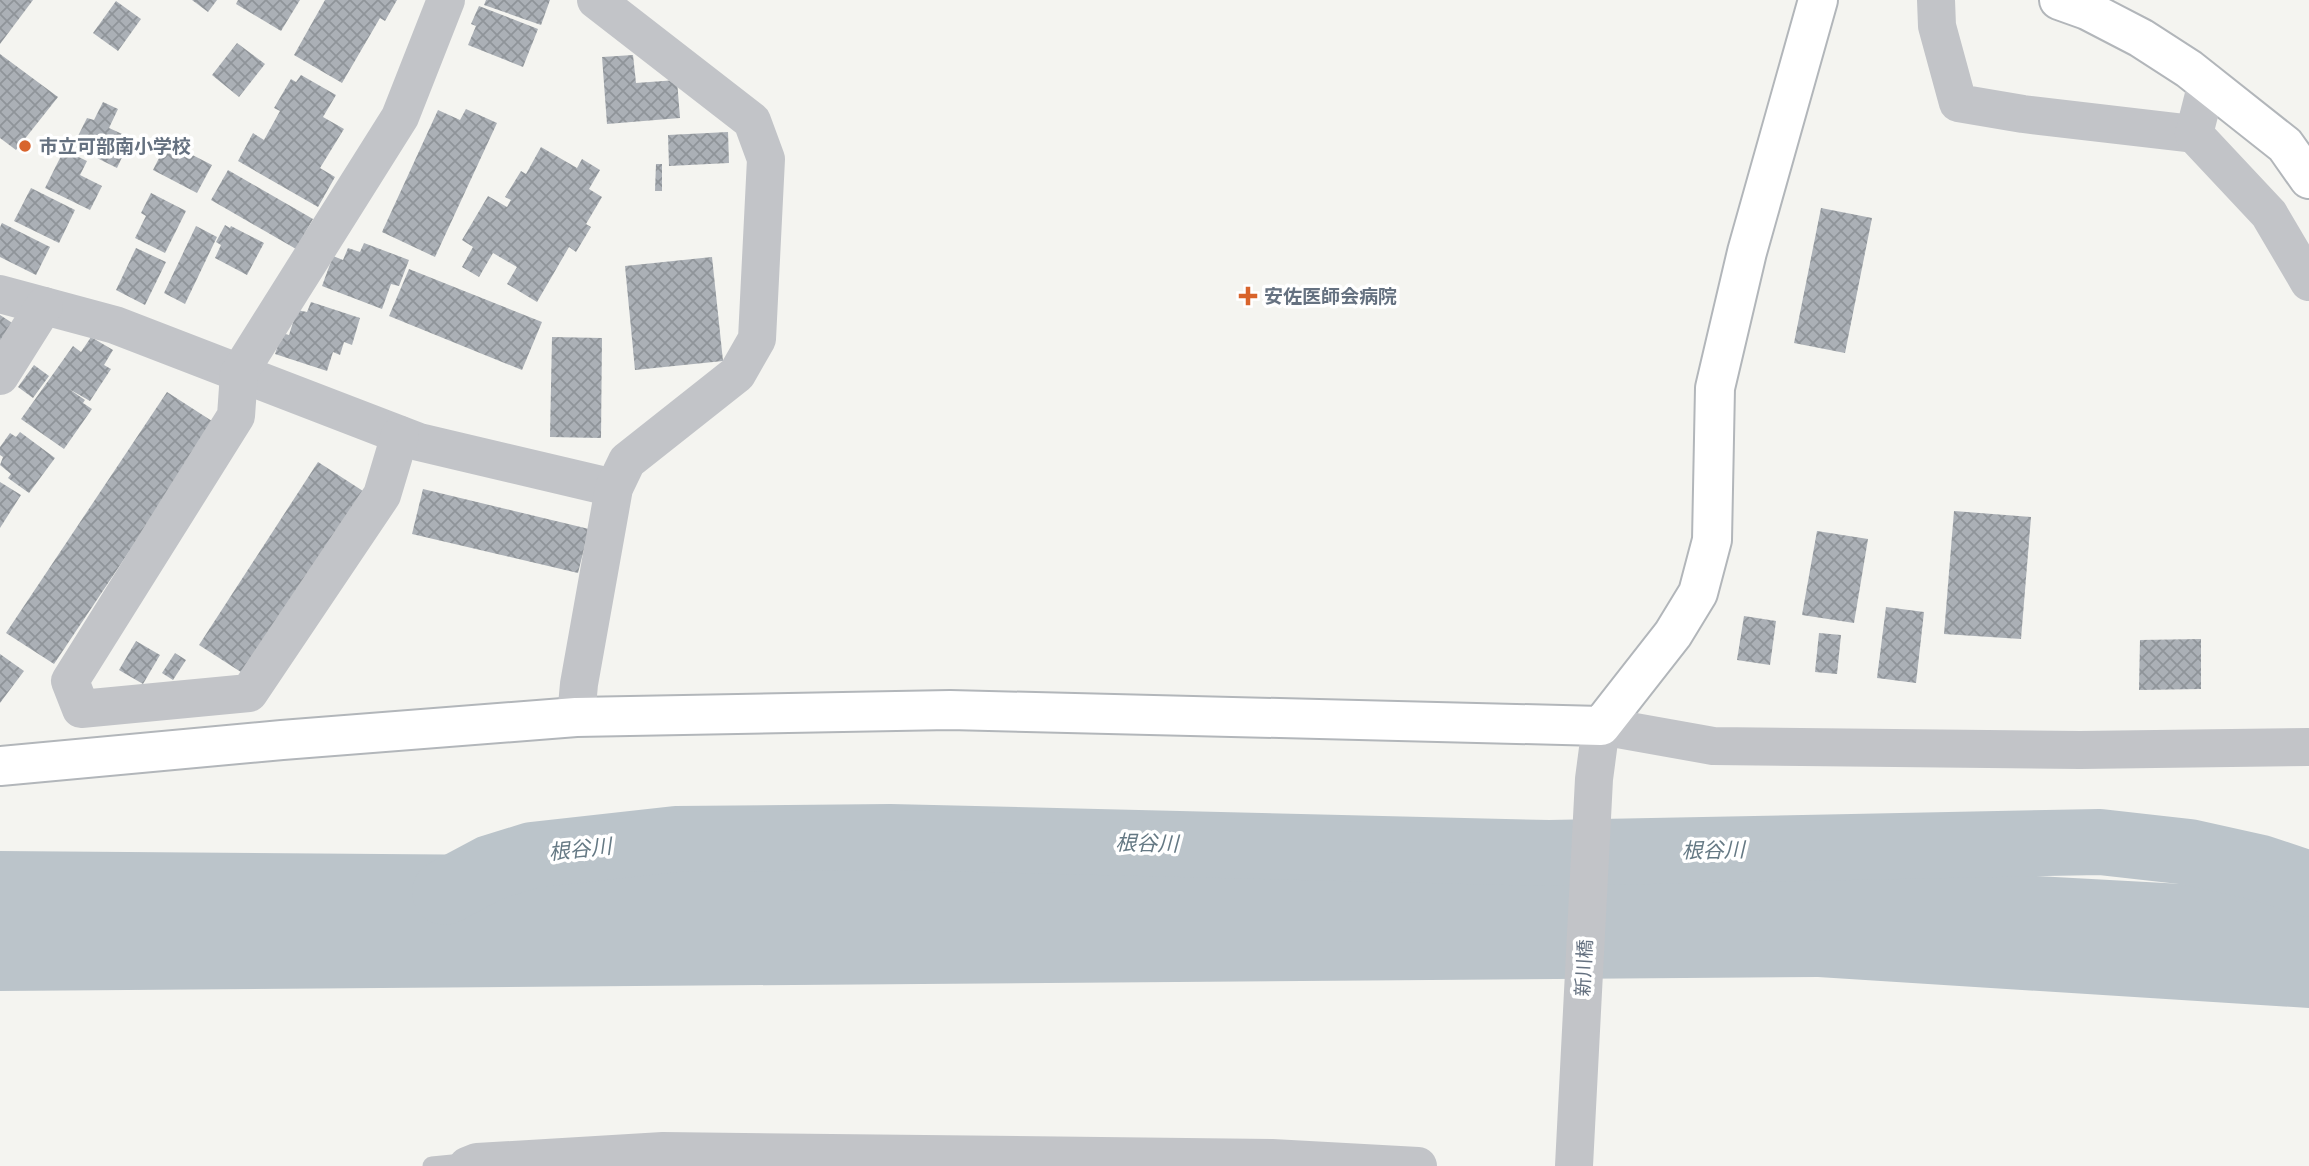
<svg xmlns="http://www.w3.org/2000/svg" width="2309" height="1166" font-family="Rubik,'Noto Sans JP',sans-serif">
	<style>
		.water { fill: #bbc4ca }
		.lines { fill: none; stroke-linecap: round; stroke-linejoin: round }
		.river { stroke: #bbc4ca; stroke-width: 66 }
		.building { fill: url(#building-cross-hatch) }
		.secondary-casing { stroke: #b2b6ba; stroke-width: 42 }
		.lane { stroke: #c2c4c8; stroke-width: 19 }
		.street { stroke: #c2c4c8; stroke-width: 38 }
		.secondary { stroke: #fff; stroke-width: 38 }
		.poi-dot { fill: #d8642c; stroke: #fff; stroke-width: 2.5 }
		.labels { text-anchor: middle; dominant-baseline: central; stroke-width: 7; stroke-linejoin: round; paint-order: stroke }
		.poi-label { font-size: 19px; font-weight: bold; fill: #657180; stroke: #fff; text-anchor: start }
		.street-label { font-size: 19px; fill: #657180; stroke: #fff }
		.water-label { font-size: 21px; font-style: italic; fill: #657984; stroke: #fff }
	</style>
	<defs>
		<pattern id="building-cross-hatch" width="8" height="8" patternUnits="userSpaceOnUse" patternTransform="scale(1.75)"><rect width="8" height="8" fill="#abb0b6"/><path d="M0 0l8 8M0 8l8-8" fill="none" stroke="#8f9499"/></pattern>
	</defs>
	<rect width="100%" height="100%" fill="#f4f4f0"/>
	<!-- water -->
	<path class="water" d="M0 851 1857 866 2256 888 2309 889V1008L1818 977 0 991Z"/>
	<g class="lines">
		<!-- river -->
		<path class="river" d="M445 892 490 868 532 855 676 839 890 837 1549 853 2100 842 2189 852 2261 868 2309 884"/>
	</g>
	<!-- building -->
	<g class="building">
		<path d="M0 0H33L0 44Z"/>
		<path d="M192 0H217L208 12Z"/>
		<path d="M238 0H300L281 31 236 4Z"/>
		<path d="M325 0H397L385 21 380 18 342 83 294 55Z"/>
		<path d="M486 0H550L541 25 484 5Z"/>
		<path d="M116 1 141 19 118 51 93 33Z"/>
		<path d="M479 6 538 29 523 67 468 45 476 26 471 24Z"/>
		<path d="M237 43 265 64 239 97 212 75Z"/>
		<path d="M0 54 58 97 16 150 0 138Z"/>
		<path d="M633 55 636 83 677 80 680 118 607 124 602 57Z"/>
		<path d="M301 75 336 95 323 117 344 129 320 168 335 177 318 207 238 161 253 133 264 140 280 111 274 108 291 79 296 82Z"/>
		<path d="M103 102 118 109 109 128 131 138 117 168 73 146 87 118 94 120Z"/>
		<path d="M466 109 497 123 435 257 382 232 438 110 460 120Z"/>
		<path d="M728 132 729 163 669 166 668 135Z"/>
		<path d="M167 142 212 165 197 193 153 170Z"/>
		<path d="M541 147 577 168 582 159 600 170 589 189 602 197 586 224 591 227 576 252 569 247 537 302 507 284 517 267 493 253 479 277 462 267 473 247 462 240 488 196 507 207 511 200 505 197 521 171 526 174Z"/>
		<path d="M64 150 87 161 80 175 102 186 90 210 45 188Z"/>
		<path d="M656 164H662V191H655Z"/>
		<path d="M228 170 313 219 296 249 211 200Z"/>
		<path d="M31 188 75 210 59 243 14 221Z"/>
		<path d="M151 193 186 211 165 253 135 238 146 216 141 213Z"/>
		<path d="M1821 208 1872 218 1845 353 1794 343Z"/>
		<path d="M2 223 50 247 36 275 0 257V227Z"/>
		<path d="M225 225 230 228 231 226 264 243 247 275 215 258 221 245 216 242Z"/>
		<path d="M196 226 217 237 185 304 164 293Z"/>
		<path d="M364 243 409 260 399 286 391 284 382 309 322 286 333 256 343 260 348 248 360 252Z"/>
		<path d="M136 248 166 262 145 305 116 290Z"/>
		<path d="M712 257 723 361 635 370 625 266Z"/>
		<path d="M409 269 542 322 522 370 389 316Z"/>
		<path d="M311 302 360 318 352 345 344 342 340 355 333 352 327 371 275 354 282 333 289 335 297 310 307 312Z"/>
		<path d="M0 315 17 326 0 351Z"/>
		<path d="M91 337 113 350 104 365 111 369 90 401 69 389 85 400 83 403 92 409 64 449 21 419 73 346 81 352Z"/>
		<path d="M552 337 602 338 601 438 550 437Z"/>
		<path d="M34 365 49 376 33 398 18 387Z"/>
		<path d="M167 392 215 423 54 664 6 633Z"/>
		<path d="M20 432 55 458 29 493 8 478 11 474 0 465 3 457 0 455V447L10 433 16 437Z"/>
		<path d="M318 462 363 491 244 674 199 645Z"/>
		<path d="M0 482 21 495 0 528Z"/>
		<path d="M423 489 589 529 578 573 412 534Z"/>
		<path d="M1954 511 2031 517 2021 639 1944 634Z"/>
		<path d="M1817 531 1868 539 1854 623 1802 615Z"/>
		<path d="M1886 607 1924 612 1916 683 1877 678Z"/>
		<path d="M1744 616 1776 621 1770 665 1737 660Z"/>
		<path d="M1819 633 1841 635 1837 674 1815 672Z"/>
		<path d="M2201 639V689L2139 690 2140 640Z"/>
		<path d="M136 641 160 655 143 684 119 670Z"/>
		<path d="M175 653 186 660 173 680 162 673Z"/>
		<path d="M0 654 24 671 0 703Z"/>
	</g>
	<g class="lines">
		<defs>
			<g id="secondary">
				<path d="M2059 0 2087 10 2141 38 2189 69 2285 145 2309 179"/>
				<path d="M0 766 282 740 576 717 950 710 1601 726 1673 634 1698 593 1712 540 1715 388 1747 252 1818 0"/>
			</g>
		</defs>
		<!-- secondary casing -->
		<use href="#secondary" class="secondary-casing"/>
		<!-- lane -->
		<path class="lane" d="M432 1166 473 1162"/>
		<!-- street -->
		<g class="street">
			<path d="M1936 0 1937 26 1958 103 2023 114 2194 134"/>
			<path d="M2207 83 2194 134 2269 214 2309 282"/>
			<path d="M0 294 115 325 419 442 614 488"/>
			<path d="M0 376 44 306"/>
			<path d="M400 435 382 495 249 693 81 709 70 681 236 416 239 373 400 117 446 0"/>
			<path d="M576 717 579 684 614 488 627 461 737 374 757 339 766 159 752 121 596 0"/>
			<path d="M1601 726 1713 746 2080 750 2309 747"/>
			<path d="M467 1166 477 1162 663 1151 1272 1158 1418 1166"/>
			<path d="M1574 1166 1594 779 1601 726"/>
		</g>
		<!-- secondary -->
		<use href="#secondary" class="secondary"/>
	</g>
	<!-- markers -->
	<g class="poi-dot">
		<circle cx="25" cy="146" r="7"/>
		<path d="M1244.5 285.5h7v7h7v7h-7v7h-7v-7h-7v-7h7z"/>
	</g>
	<g class="labels">
		<!-- poi labels -->
		<g class="poi-label">
			<text x="39" y="146">市立可部南小学校</text>
			<text x="1264" y="296">安佐医師会病院</text>
		</g>
		<!-- street labels -->
		<g class="street-label">
			<text transform="translate(1584 968) rotate(-87)">新川橋</text>
		</g>
		<!-- water labels -->
		<g class="water-label">
			<text transform="translate(1147 843) rotate(1)">根谷川</text>
			<text transform="translate(580 849) rotate(-6)">根谷川</text>
			<text transform="translate(1713 850) rotate(-1)">根谷川</text>
		</g>
	</g>
</svg>
